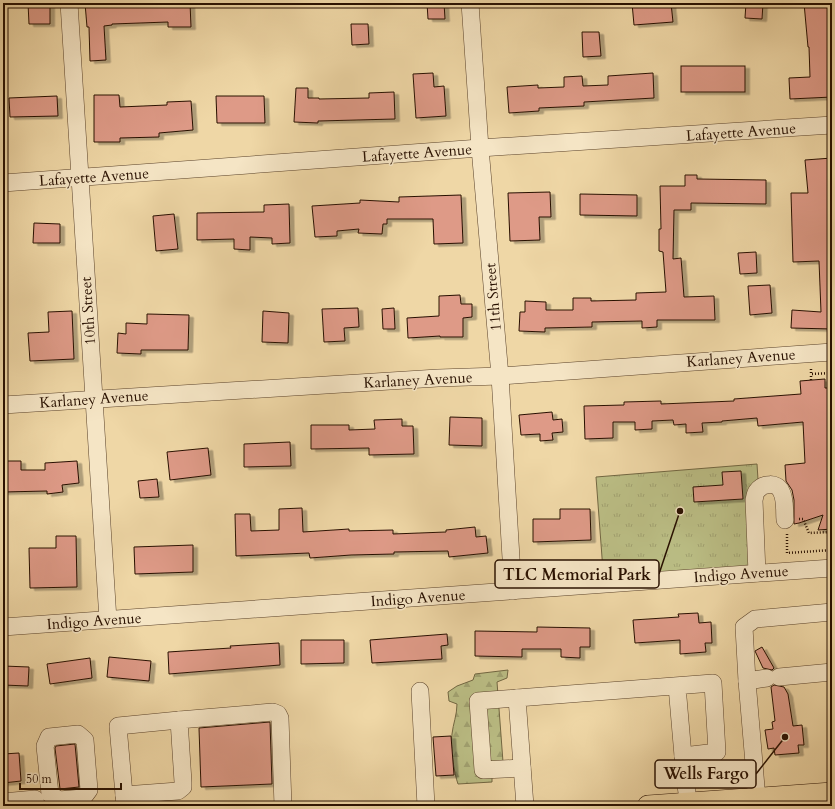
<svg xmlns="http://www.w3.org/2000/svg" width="835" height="809" font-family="Cardo,serif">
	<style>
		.forest { fill: url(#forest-firs); stroke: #726742 }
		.park { fill: url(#park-tufts); stroke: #726742 }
		.building { fill: #de9a87; stroke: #281000; filter: url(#shadow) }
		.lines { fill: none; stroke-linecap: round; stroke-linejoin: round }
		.minor-casing { stroke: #5a422a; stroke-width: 18 }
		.major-casing { stroke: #281000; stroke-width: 22 }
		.path { stroke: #281000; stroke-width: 2.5; stroke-dasharray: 1 2; stroke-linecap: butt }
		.minor { stroke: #f5e5c5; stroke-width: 17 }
		.major { stroke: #efd7a6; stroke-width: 21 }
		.labels { text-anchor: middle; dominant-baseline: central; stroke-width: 3; stroke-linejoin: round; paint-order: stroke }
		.street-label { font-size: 15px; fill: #281000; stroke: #f5e5c5 }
		.leader { fill: none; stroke: #281000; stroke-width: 1.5 }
		.callout-dot { fill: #281000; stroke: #f5e5c5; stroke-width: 1.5 }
		.callout { fill: #f5e5c5; stroke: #281000; stroke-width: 1.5 }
		.callout-label { font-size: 16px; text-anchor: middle; font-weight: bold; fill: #281000 }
	</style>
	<defs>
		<pattern id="forest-firs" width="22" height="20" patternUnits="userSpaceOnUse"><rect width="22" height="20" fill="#bbbe85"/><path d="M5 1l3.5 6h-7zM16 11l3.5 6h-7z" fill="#a1a271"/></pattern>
		<pattern id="park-tufts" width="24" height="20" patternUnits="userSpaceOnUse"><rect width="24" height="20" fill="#bbbe85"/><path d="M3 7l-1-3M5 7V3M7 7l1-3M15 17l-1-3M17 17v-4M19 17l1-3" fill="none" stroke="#a1a271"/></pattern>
		<filter id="shadow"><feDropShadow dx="4.5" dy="2.5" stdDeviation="0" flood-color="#0004"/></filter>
	</defs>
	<rect width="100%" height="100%" fill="#efd7a6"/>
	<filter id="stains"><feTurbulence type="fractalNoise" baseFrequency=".005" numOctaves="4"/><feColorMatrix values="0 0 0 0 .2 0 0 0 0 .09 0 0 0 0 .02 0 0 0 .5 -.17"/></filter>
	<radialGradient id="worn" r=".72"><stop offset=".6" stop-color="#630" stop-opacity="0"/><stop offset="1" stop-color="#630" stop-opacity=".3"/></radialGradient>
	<!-- forest -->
	<path class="forest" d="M508 670 507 678 497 682 503 762 492 764V782L458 784C454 773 450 746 452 734 453 724 457 715 457 704L449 701 448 692 457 686 473 680 475 674Z"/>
	<!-- park -->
	<path class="park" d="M757 464 764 573 604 584 596 477Z"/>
	<!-- building -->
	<g class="building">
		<path d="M28 3H50V24H29Z"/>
		<path d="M85 3H190L191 27H168V22L112 24V25L104 26 106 60 90 61 89 27H87Z"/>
		<path d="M427 3H444L445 19H428Z"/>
		<path d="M632 3H671L673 22 634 25Z"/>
		<path d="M746 3H763L762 19 745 18Z"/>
		<path d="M804 3H827L831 54H832V97L790 99 789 78 810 77 809 47H808Z"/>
		<path d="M351 24H368L369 44 352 45Z"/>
		<path d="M582 32H599L601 56 583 57Z"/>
		<rect x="681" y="66" width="64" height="26"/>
		<path d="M433 73 434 87 444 86 446 116 416 118 413 74Z"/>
		<path d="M653 73 654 98 584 102V106L539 108V111L509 113 507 87 538 85V88L564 87V77L582 76 583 86 608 85V76Z"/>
		<path d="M296 88H308V98H319V99L369 98V93L394 92 395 119 318 121V123L294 122Z"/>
		<path d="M94 95H119L120 107 167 105V102L191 101 193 130 159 133V137L120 138V142H94Z"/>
		<path d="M57 96 58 116 10 117 9 98Z"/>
		<path d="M216 96H264L265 123H217Z"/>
		<path d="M832 158V329L791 328 792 310 821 312 819 261 793 262 791 193H808L805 160Z"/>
		<path d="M685 175H697V179L766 180V204L691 203V210H674L673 259 681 258 684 297 714 296 715 320H657V327L642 328V321L592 322V327L545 328V332L519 331 520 312H525V301L546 302V310H573V298H591V301L636 300V293L666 292 663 252 659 251V229H661L660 186H685Z"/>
		<path d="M550 192 551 217H539L540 240 510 241 508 193Z"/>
		<path d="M580 194 637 195V216L580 215Z"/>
		<path d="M461 195 463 243 434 244 433 219H387V224H383L382 234 358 233 359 229 337 231V236L315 237 312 206 360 203V200L399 202V197Z"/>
		<path d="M289 204 290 243 272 244V238L250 237V250L234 249V239L197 240V213L264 212V205Z"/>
		<path d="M174 214 178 249 156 251 153 216Z"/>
		<path d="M34 223 60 224V243H33Z"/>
		<path d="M756 252 757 273 740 274 738 253Z"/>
		<path d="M770 285 772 313 750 315 748 286Z"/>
		<path d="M460 295 461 304H472V317L463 318V337H440V336L408 338 407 318 439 316V296Z"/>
		<path d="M358 308 359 327 344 328 345 341 324 342 322 309Z"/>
		<path d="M394 308 395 329H383L382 309Z"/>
		<path d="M72 311 74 359 30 361 28 333 49 332 48 312Z"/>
		<path d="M263 311 289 313 288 343 262 342Z"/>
		<path d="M147 314 189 315 188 350H141V354L117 353 118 333 126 334V323L147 324Z"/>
		<path d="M825 379V388H832V423H829L832 461V529L818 530 823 515 799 523 794 524V500L792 490 786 481 785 465 805 463 803 422 758 426 757 418 722 421V422L702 423 703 432 686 433V424L674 425 673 420 652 421V429L635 430V422H613V438L585 439 584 406 624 405V402L661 401V404L734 401V399L801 394 800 381Z"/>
		<path d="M552 412 553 420 562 419 563 432 552 433 553 440 540 441V434L521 435 519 415Z"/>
		<path d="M450 417 482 418V446L449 445Z"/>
		<path d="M402 419V426H413L414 454 369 455V448L311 449V425H349V430L375 429 374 420Z"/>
		<path d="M290 442 291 466 244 467V444Z"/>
		<path d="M208 448 211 475 170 480 167 452Z"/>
		<path d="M3 461H21V470H45V463L77 461 79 483 62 485 63 492 47 494V491L3 492Z"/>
		<path d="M741 471 743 499 694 502 693 487 723 485 722 472Z"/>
		<path d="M157 479 159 497 140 498 138 481Z"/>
		<path d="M302 508 303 532 349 529V531L393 530V534L446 532V530L475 527 476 537 486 536 488 553 449 557 448 551 394 552V554L351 555 310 558 309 553 236 556 235 514H250L251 531 279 530V509Z"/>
		<path d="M560 509H590L591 540 533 542V519H560Z"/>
		<path d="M56 536H76L77 587 30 588 29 548H56Z"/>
		<path d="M193 545V572L135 574 134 547Z"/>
		<path d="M698 613 699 623 711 622 712 643H705L706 652 680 654V640L635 643 633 620 679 617 678 614Z"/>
		<path d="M537 627 590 628V647H580V658L561 657V649H522V657L475 656V631L537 632Z"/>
		<path d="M447 634 448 645 441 646 442 659 372 663 370 640Z"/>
		<path d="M301 640H344V663L301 664Z"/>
		<path d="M279 643 280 665 169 674 168 652 231 648 230 646Z"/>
		<path d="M762 647 774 668 772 670 763 668 755 651Z"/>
		<path d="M109 657 151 661 149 681 107 677Z"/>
		<path d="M90 658 92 678 50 684 47 664Z"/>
		<path d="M3 666 29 667 28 686 3 685Z"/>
		<path d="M774 685 784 687 788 694 793 726 802 725 804 745H798L799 753 775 755 774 748 768 749 765 730 773 729 772 722 775 721 771 687Z"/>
		<path d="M270 722 272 784 201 787 199 728Z"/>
		<path d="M451 736 454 775 436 776 433 737Z"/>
		<path d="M75 744 79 787 60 789 55 748 56 746Z"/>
		<path d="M19 753 21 781 3 783V754Z"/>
	</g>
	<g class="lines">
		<defs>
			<g id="minor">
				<path d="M69 3 108 620"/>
				<path d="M470 3 480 148 500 376 513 591"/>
				<path d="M3 183 480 148 832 125"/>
				<path d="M3 405 438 378 500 376 832 352"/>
				<path d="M757 573 754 500C755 497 755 493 757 491 763 483 777 482 781 491 786 500 784 511 785 520"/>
				<path d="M3 627 832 568"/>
				<path d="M779 677 832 672"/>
				<path d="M747 681 767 678"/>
				<path d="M420 691 426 806"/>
				<path d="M517 698 478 701 483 770 522 768"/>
				<path d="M78 734 85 740 89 790 83 798 59 800 50 794 45 746 49 737Z"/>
				<path d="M683 756 685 779 689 806"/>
				<path d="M124 795 178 791 183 787V782L179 720 273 712 278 714 280 718 283 806"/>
				<path d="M757 799 747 681 744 627 755 619 832 612"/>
				<path d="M3 802 35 799 36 806"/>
				<path d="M125 806 118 726 179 720"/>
				<path d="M525 806 517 698 713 683 717 752 683 756 677 686"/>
			</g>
			<path id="major" d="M648 806 832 793"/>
		</defs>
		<!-- minor casing -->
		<use href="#minor" class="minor-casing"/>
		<!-- major casing -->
		<use href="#major" class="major-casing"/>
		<!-- path -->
		<g class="path">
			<path d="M811 369V374L832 373"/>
			<path d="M811 380V374"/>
			<path d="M799 519H803L809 533 830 532"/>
			<path d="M830 529 831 550"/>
			<path d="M787 534V553L832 550"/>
		</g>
		<!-- minor -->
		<use href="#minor" class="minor"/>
		<!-- major -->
		<use href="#major" class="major"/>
	</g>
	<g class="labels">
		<!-- street labels -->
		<g class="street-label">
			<text transform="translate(741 132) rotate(-4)">Lafayette Avenue</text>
			<text transform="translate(417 153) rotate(-4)">Lafayette Avenue</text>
			<text transform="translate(94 177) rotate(-4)">Lafayette Avenue</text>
			<text transform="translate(493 297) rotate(-95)">11th Street</text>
			<text transform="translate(88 311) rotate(-94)">10th Street</text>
			<text transform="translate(741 358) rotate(-4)">Karlaney Avenue</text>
			<text transform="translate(418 380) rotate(-3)">Karlaney Avenue</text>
			<text transform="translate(94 399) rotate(-4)">Karlaney Avenue</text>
			<text transform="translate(741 574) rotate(-4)">Indigo Avenue</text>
			<text transform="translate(418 598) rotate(-4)">Indigo Avenue</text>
			<text transform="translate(94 621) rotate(-4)">Indigo Avenue</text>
		</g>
	</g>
	<!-- callouts -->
	<path class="leader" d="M680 511L659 574M785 737L756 774"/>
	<g class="callout-dot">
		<circle cx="680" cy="511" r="4"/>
		<circle cx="785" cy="737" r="4"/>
	</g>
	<g class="callout">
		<rect x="495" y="560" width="164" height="28" rx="4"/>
		<rect x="655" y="760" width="101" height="28" rx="4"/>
	</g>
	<g class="callout-label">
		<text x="577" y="580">TLC Memorial Park</text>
		<text x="706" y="779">Wells Fargo</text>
	</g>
	<!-- margin -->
	<rect width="835" height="809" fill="none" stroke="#efd7a6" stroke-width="16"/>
	<rect x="4" y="4" width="827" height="801" fill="none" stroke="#281000" stroke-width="2"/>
	<rect x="8" y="8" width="819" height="793" fill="none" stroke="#281000"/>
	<!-- scale -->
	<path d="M20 783v6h101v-6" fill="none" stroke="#281000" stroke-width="2"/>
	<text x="26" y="783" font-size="12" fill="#281000" stroke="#f5e5c5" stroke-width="3" paint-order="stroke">50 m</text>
	<rect width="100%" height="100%" filter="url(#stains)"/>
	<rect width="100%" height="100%" fill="url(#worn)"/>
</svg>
